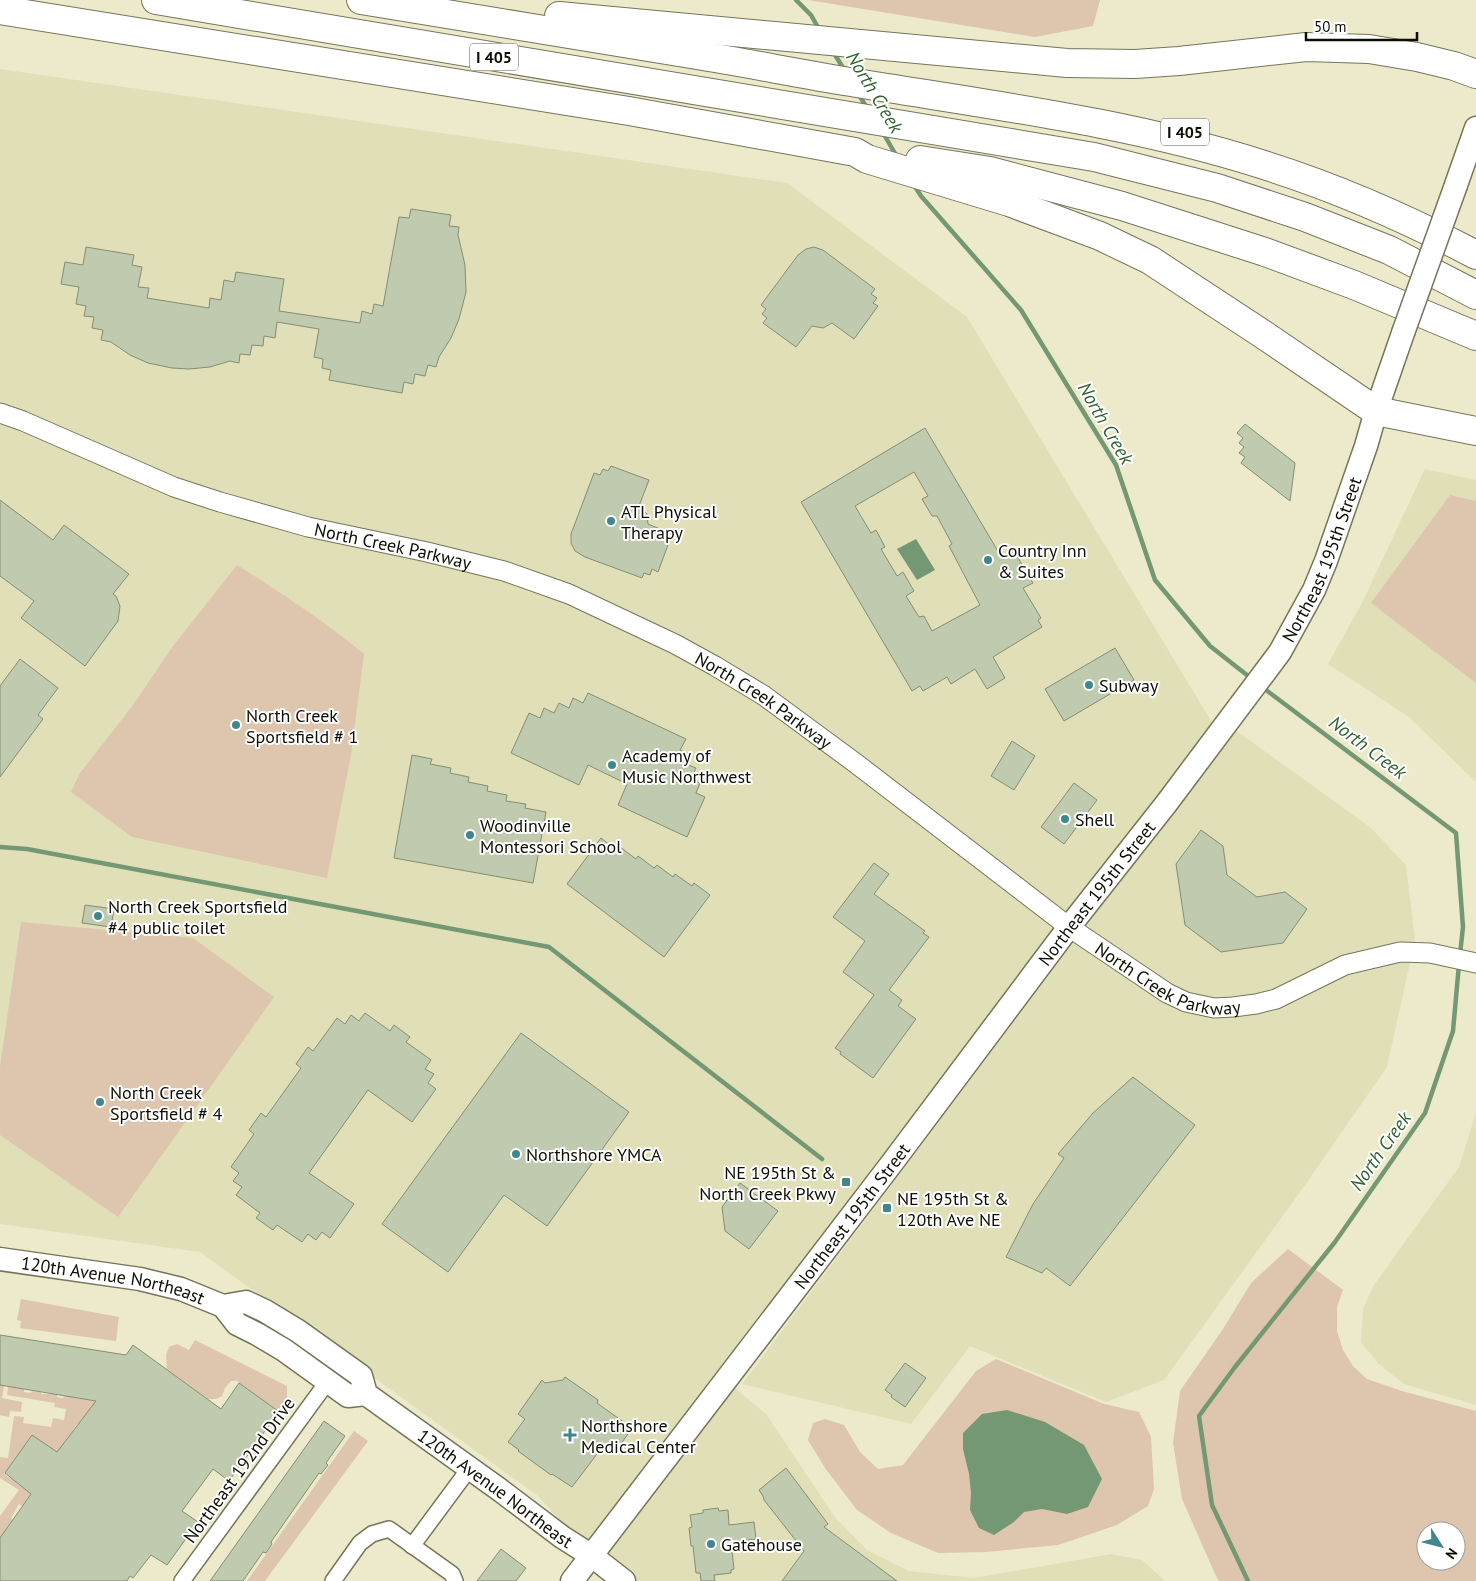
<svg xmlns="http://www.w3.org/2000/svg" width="1476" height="1581" font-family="'PT Sans',sans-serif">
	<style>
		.built { fill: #e1dfb8 }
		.green { fill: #dec5ad; fill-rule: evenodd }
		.water { fill: #749873 }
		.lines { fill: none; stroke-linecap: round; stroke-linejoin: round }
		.stream { stroke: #749873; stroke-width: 4.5 }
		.building { fill: #bfcaae; stroke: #848e73; fill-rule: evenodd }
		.minor-casing { stroke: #767459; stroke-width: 18 }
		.tertiary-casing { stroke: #767459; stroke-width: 21 }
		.secondary-casing { stroke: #767459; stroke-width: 25 }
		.motorway-casing { stroke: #767459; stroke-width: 30 }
		.minor { stroke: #fff; stroke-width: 15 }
		.tertiary { stroke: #fff; stroke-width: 19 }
		.secondary { stroke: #fff; stroke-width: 22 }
		.motorway { stroke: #fff; stroke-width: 28 }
		.secondary-bridge-casing { stroke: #767459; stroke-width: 25; stroke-linecap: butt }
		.secondary-bridge { stroke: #fff; stroke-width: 22 }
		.poi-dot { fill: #3f878d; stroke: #fff; stroke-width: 2 }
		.labels { text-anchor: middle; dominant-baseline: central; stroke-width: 4; stroke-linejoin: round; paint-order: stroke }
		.shield { fill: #fff; stroke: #56564f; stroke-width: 1 }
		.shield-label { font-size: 16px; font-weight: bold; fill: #0e0d04 }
		.poi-label { font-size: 18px; fill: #0e0d04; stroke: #fff; text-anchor: start }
		.street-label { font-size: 18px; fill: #0e0d04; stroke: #fff }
		.water-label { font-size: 19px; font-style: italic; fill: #2f6230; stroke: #fff }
	</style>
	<rect width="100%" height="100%" fill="#eceacb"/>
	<!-- built -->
	<g class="built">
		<path d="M0 69 787 183 967 317 1219 734 725 1380 766 1414 834 1516 867 1550 909 1571 974 1578 1111 1554 1142 1560 1165 1581H626L592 1556 538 1496 200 1252 0 1224Z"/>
		<path d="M1425 469 1476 480V782L1409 717 1328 664 1362 603Z"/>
		<path d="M1234 729 1370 827 1406 865 1415 940 1387 1067 1303 1188 1164 1380 1106 1402 970 1346 911 1424 742 1384Z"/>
		<path d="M1476 1113V1405L1404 1384 1379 1364 1361 1342 1363 1309 1374 1285 1459 1167Z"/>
	</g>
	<!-- green -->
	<g class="green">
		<path d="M808 0H1100L1093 26 1035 37Z"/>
		<path d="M1450 495 1476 501V683L1371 603Z"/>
		<path d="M237 565C281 593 324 621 364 654L351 755 327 878 132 837 71 792 80 773 133 705 173 646Z"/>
		<path d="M21 922 193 938 274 997 118 1217 0 1135V1067Z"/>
		<path d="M1288 1249 1343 1290 1337 1307V1331L1343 1350 1353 1366 1367 1379 1402 1391 1476 1411V1581H1219L1216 1576 1182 1499 1173 1443 1180 1391 1223 1329 1251 1283ZM1426 1531H1456V1561H1426Z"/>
		<path d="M21 1299 119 1317 116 1341 20 1328 21 1321 17 1320Z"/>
		<path d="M195 1340 287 1386V1398L278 1411 237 1381H231L225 1388 222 1396 216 1399H208L167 1369 166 1355 169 1347 177 1344 189 1350Z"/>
		<path d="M996 1359 1104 1404 1139 1412 1151 1437 1154 1489 1148 1506 1117 1525 1058 1545 986 1552 938 1553 891 1533 857 1510 825 1468 808 1440 813 1423 825 1419 844 1425 860 1452 878 1469 903 1465 976 1371Z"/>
		<path d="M0 1385 4 1386 2 1398 22 1402 21 1412 10 1411 9 1417 0 1415Z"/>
		<path d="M8 1386 24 1389V1392L31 1393 32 1391 41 1392V1394H57V1397L63 1398 64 1396 104 1393 90 1412 88 1411 84 1418 81 1427 77 1424 65 1441 68 1443 63 1456 32 1435 4 1474 11 1479 14 1476 20 1480 18 1484 23 1488H32L31 1502 27 1499 22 1506 19 1504 11 1518 13 1520 9 1525 11 1528 0 1538V1516L19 1490 0 1478V1457L8 1458 14 1416 24 1417 23 1423 51 1427 53 1418 64 1420 66 1409 54 1407 55 1403 7 1395Z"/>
		<path d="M354 1431 368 1441 265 1581H247Z"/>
	</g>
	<!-- water -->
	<g class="water">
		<path d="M916 539 935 570 917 580 897 549Z"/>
		<path d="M1007 1410 1045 1422 1084 1445 1102 1479 1088 1507 1067 1514 1042 1509 1024 1512 1014 1522 994 1535 979 1528 970 1510 971 1493 969 1474 963 1449V1433L982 1414Z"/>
	</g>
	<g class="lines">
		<!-- stream -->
		<g class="stream">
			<path d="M796 0 811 15 820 31"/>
			<path d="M832 50 845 71"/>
			<path d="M858 93 868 110"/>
			<path d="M882 131 897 157"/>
			<path d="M914 185 921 196 1021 310 1116 465 1155 580 1210 646 1252 679"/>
			<path d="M1262 687 1456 833 1463 927 1460 954"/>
			<path d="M0 847 27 849 549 947 822 1159"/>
			<path d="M1248 1581 1212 1505 1199 1416 1235 1367 1335 1242 1425 1113 1453 1031 1459 964"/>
		</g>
	</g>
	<!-- building -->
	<g class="building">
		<path d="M411 209 451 215 449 226 459 227 458 235 465 265 466 292 459 319 451 338 439 357 436 367 428 365 425 376 415 374 413 384 404 382 402 393 329 380 331 370 322 368 323 359 314 357 319 329 277 322 275 338 264 336 263 346 252 345 250 355 240 354 239 363 230 361 210 367 189 369 172 368 148 363 130 355 111 342 101 340 103 330 92 328 94 317 84 316 86 306 76 304 79 287 61 284 65 262 83 265 86 247 134 255 132 265 142 267 138 287 149 288 147 298 209 308 210 298 221 300 224 280 234 282 236 272 284 279 279 311 360 323 362 311 372 314 374 304 383 306 399 217 409 218Z"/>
		<path d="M814 247 823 250 875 289 871 294 877 298 873 303 878 306 854 339 832 323 823 328 812 326 796 347 763 323 767 318 762 314 766 309 761 305 798 255 806 249Z"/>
		<path d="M1245 424 1295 463 1290 501 1241 463 1245 457 1239 453 1244 447 1239 443 1243 438 1237 433Z"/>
		<path d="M925 428 1002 558 1014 551 1033 583 1023 588 1041 618 1038 620 1042 627 993 657 1005 678 987 689 975 669 951 684 947 677 923 691 920 686 912 691 801 502ZM914 472 928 496 922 499 932 516H937L952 544 949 546 980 605 932 631 924 616 919 617 906 596 914 591 903 572 897 576 881 549 885 547 876 530 871 533 855 506Z"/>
		<path d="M611 466 649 480 639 506 647 514 648 524 672 534 658 572 652 569 650 575 644 573 642 578 585 557 575 551 571 543V534L594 473 600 475 603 469 608 471Z"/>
		<path d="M0 500 53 540 64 525 129 574 113 594 116 596 120 606 118 621 85 666 21 618 34 601 0 576Z"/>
		<path d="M1115 648 1134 680 1064 721 1045 689Z"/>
		<path d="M20 659 58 688 38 715 43 719 0 777V686Z"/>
		<path d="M588 693 686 739 680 750 690 754 686 764 696 768 691 779 700 783 696 793 705 797 687 837 618 805 627 784 588 765 579 785 511 753 529 713 540 718 544 708 554 713 559 703 569 708 573 698 583 703Z"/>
		<path d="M1012 741 1035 756 1014 790 991 776Z"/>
		<path d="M412 755 432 759 430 764 451 768 450 773 469 777 468 782 488 786 487 791 507 795 506 801 526 804 525 808 546 812 533 883 394 858Z"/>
		<path d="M1074 783 1097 800 1064 844 1041 827Z"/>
		<path d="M1201 830 1223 846 1227 875 1257 897 1285 892 1307 909 1283 943 1221 952 1185 925 1176 864Z"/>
		<path d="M601 838 617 851 620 847 636 859 638 856 654 868 657 865 673 877 675 874 692 886 694 883 710 895 664 957 567 884Z"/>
		<path d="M874 863 889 874 874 894 925 931 923 933 929 937 889 990 902 1000 898 1006 916 1019 873 1078 840 1054 841 1052 835 1048 874 995 843 972 865 941 833 917Z"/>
		<path d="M85 905 114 909 111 927 82 923Z"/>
		<path d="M365 1013 390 1031 394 1025 410 1037 406 1042 431 1060 425 1069 434 1074 428 1083 436 1089 412 1122 368 1090 309 1173 354 1204 330 1238 322 1232 316 1240 308 1234 302 1242 277 1225 273 1230 256 1218 260 1213 236 1195 242 1187 233 1181 239 1173 231 1167 254 1134 249 1130 261 1113 266 1117 301 1068 296 1064 308 1047 313 1051 337 1018 345 1024 351 1015 359 1021Z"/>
		<path d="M521 1033 629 1112 547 1226 504 1195 448 1272 382 1224Z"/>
		<path d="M1133 1077 1195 1125 1070 1286 1046 1268 1042 1273 1006 1257 1033 1204 1064 1158 1058 1154 1093 1113Z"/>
		<path d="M740 1183 778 1211 749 1249 725 1231 722 1207Z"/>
		<path d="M0 1335 126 1355 133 1345 221 1409 239 1383 278 1411 268 1424H270L229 1481 213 1469 182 1511 198 1522 167 1565 151 1555 133 1578 130 1576 127 1581H0V1538L31 1494 5 1473 32 1435 57 1452 96 1401 0 1385Z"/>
		<path d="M905 1363 926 1378 905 1407 891 1397 892 1395 885 1390Z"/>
		<path d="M565 1377 598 1400 597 1403 632 1428 614 1454 603 1446 572 1487 552 1474 551 1475 518 1451 519 1450 508 1442 525 1419 518 1414 542 1380 545 1383 563 1380Z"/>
		<path d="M324 1421 345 1436 326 1463 328 1465 321 1474 319 1473 271 1542 272 1544 266 1553 263 1552 243 1581H210Z"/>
		<path d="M786 1468 828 1524 824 1527 897 1581H782L804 1551 764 1500 763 1496 759 1490Z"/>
		<path d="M718 1508 719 1511 728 1510 729 1525 754 1522 756 1539 731 1542 734 1569 731 1570V1573L714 1575 715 1581H701L700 1573H696L693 1546H691L689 1528 692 1527 690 1515 703 1513V1510Z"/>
		<path d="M501 1549 526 1568 516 1581H477Z"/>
	</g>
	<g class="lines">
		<defs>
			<g id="minor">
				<path d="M412 1546 469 1469"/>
				<path d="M182 1581 328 1381"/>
				<path d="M333 1581 360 1543 372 1534 389 1529 452 1574 455 1581"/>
			</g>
			<g id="tertiary">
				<path id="s1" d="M0 413 23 421 174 487 220 502 308 527 427 552 504 571 569 594 675 644 715 666 763 695 858 765 1069 927 1167 993 1186 1002 1214 1008 1233 1007 1256 1004 1276 999 1345 965 1400 952 1430 953 1476 963"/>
			</g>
			<g id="secondary">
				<path d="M1456 185 1476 128"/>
				<path id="s2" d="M0 1259 140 1279 181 1289 223 1306 237 1324 257 1334 284 1350 348 1396 366 1394"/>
				<path id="s3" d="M223 1306 246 1302 265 1311 298 1331 361 1376 366 1394 500 1490 562 1537 592 1556 624 1581"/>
				<path id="s4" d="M572 1581 892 1163 1069 927 1166 804 1280 652 1314 590 1326 561 1366 446 1376 411 1403 333"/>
			</g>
			<g id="motorway">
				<path d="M156 0 1094 157 1217 188 1305 217 1389 250 1476 295"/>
				<path d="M361 0C475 19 589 37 703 56 752 64 801 74 851 82 989 105 1130 122 1264 165 1337 188 1408 219 1476 255"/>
				<path d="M0 10 629 111 855 152 867 159 1009 202 1100 236 1150 260 1264 335 1376 411 1476 431"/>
				<path d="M559 16 1067 63 1135 64 1179 61 1306 47 1369 49 1417 57 1454 66 1476 74"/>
				<path d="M920 160 990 171 1122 206 1265 252 1354 285 1476 336"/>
			</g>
		</defs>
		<!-- minor casing -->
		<use href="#minor" class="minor-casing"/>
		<!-- tertiary casing -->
		<use href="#tertiary" class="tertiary-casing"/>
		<!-- secondary casing -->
		<use href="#secondary" class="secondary-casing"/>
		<!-- motorway casing -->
		<use href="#motorway" class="motorway-casing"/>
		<!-- minor -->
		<use href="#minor" class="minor"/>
		<!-- tertiary -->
		<use href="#tertiary" class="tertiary"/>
		<!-- secondary -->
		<use href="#secondary" class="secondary"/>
		<!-- motorway -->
		<use href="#motorway" class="motorway"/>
		<defs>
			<path id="secondary-bridge" d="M1403 333 1456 185"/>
		</defs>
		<!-- secondary-bridge casing -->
		<use href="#secondary-bridge" class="secondary-bridge-casing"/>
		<!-- secondary-bridge -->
		<use href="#secondary-bridge" class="secondary-bridge"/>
	</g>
	<!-- markers -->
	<g class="poi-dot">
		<circle cx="611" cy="521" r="5"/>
		<circle cx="988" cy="560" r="5"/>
		<circle cx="1089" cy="685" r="5"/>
		<circle cx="236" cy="725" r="5"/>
		<circle cx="612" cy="765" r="5"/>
		<circle cx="1065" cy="819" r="5"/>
		<circle cx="470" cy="835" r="5"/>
		<circle cx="98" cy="916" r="5"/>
		<circle cx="100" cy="1102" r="5"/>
		<circle cx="516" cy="1154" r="5"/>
		<rect x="841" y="1177" width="10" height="10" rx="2.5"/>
		<rect x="882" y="1203" width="10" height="10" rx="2.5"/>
		<path d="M567.5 1427.5h5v5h5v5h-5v5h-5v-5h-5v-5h5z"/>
		<circle cx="711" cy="1544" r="5"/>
	</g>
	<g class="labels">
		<!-- shield labels -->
		<g class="shield">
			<rect x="470" y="43.5" width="48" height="27" rx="4"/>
			<rect x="1161" y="118.5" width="48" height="27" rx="4"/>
		</g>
		<g class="shield-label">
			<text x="494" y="57">I 405</text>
			<text x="1185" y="132">I 405</text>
		</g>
		<!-- poi labels -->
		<g class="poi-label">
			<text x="621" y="511">ATL Physical<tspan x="621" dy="21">Therapy</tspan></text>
			<text x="998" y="550">Country Inn<tspan x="998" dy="21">&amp; Suites</tspan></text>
			<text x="1099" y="685">Subway</text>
			<text x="246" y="715">North Creek<tspan x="246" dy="21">Sportsfield # 1</tspan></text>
			<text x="622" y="755">Academy of<tspan x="622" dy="21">Music Northwest</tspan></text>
			<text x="1075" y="819">Shell</text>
			<text x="480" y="825">Woodinville<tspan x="480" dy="21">Montessori School</tspan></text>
			<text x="108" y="906">North Creek Sportsfield<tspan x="108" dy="21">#4 public toilet</tspan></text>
			<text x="110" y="1092">North Creek<tspan x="110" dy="21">Sportsfield # 4</tspan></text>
			<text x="526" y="1154">Northshore YMCA</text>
			<text x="836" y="1172" text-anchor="end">NE 195th St &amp;<tspan x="836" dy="21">North Creek Pkwy</tspan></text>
			<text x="897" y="1198">NE 195th St &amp;<tspan x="897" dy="21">120th Ave NE</tspan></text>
			<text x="581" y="1425">Northshore<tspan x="581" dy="21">Medical Center</tspan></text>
			<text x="721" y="1544">Gatehouse</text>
		</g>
		<!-- street labels -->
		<g class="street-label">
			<text stroke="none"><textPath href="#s1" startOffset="416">North Creek Parkway</textPath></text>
			<text stroke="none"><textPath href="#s4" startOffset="1270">Northeast 195th Street</textPath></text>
			<text stroke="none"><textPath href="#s1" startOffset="821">North Creek Parkway</textPath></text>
			<text stroke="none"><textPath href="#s4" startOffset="865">Northeast 195th Street</textPath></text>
			<text stroke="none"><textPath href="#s1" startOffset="1316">North Creek Parkway</textPath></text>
			<text stroke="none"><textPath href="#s4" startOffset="460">Northeast 195th Street</textPath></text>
			<text stroke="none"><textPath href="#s2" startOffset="115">120th Avenue Northeast</textPath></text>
			<text transform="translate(239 1470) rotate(-54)">Northeast 192nd Drive</text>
			<text stroke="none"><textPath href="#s3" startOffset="339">120th Avenue Northeast</textPath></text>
		</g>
		<!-- water labels -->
		<g class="water-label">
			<text transform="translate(875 92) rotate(59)">North Creek</text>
			<text transform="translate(1106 423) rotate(60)">North Creek</text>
			<text transform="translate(1368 747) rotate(37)">North Creek</text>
			<text transform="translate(1380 1151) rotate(-55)">North Creek</text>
		</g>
	</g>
	<!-- north arrow -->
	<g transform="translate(1441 1546) rotate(126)"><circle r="24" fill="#ffffff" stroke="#9f9e9b"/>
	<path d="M0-4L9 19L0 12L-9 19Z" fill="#3f878d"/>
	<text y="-8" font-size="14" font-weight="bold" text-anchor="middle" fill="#0e0d04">N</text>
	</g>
	<!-- scale -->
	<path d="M1306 32v8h111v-8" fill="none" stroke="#0e0d04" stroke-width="2.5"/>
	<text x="1314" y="32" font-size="15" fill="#0e0d04" stroke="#ffffff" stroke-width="4" paint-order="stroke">50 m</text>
</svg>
